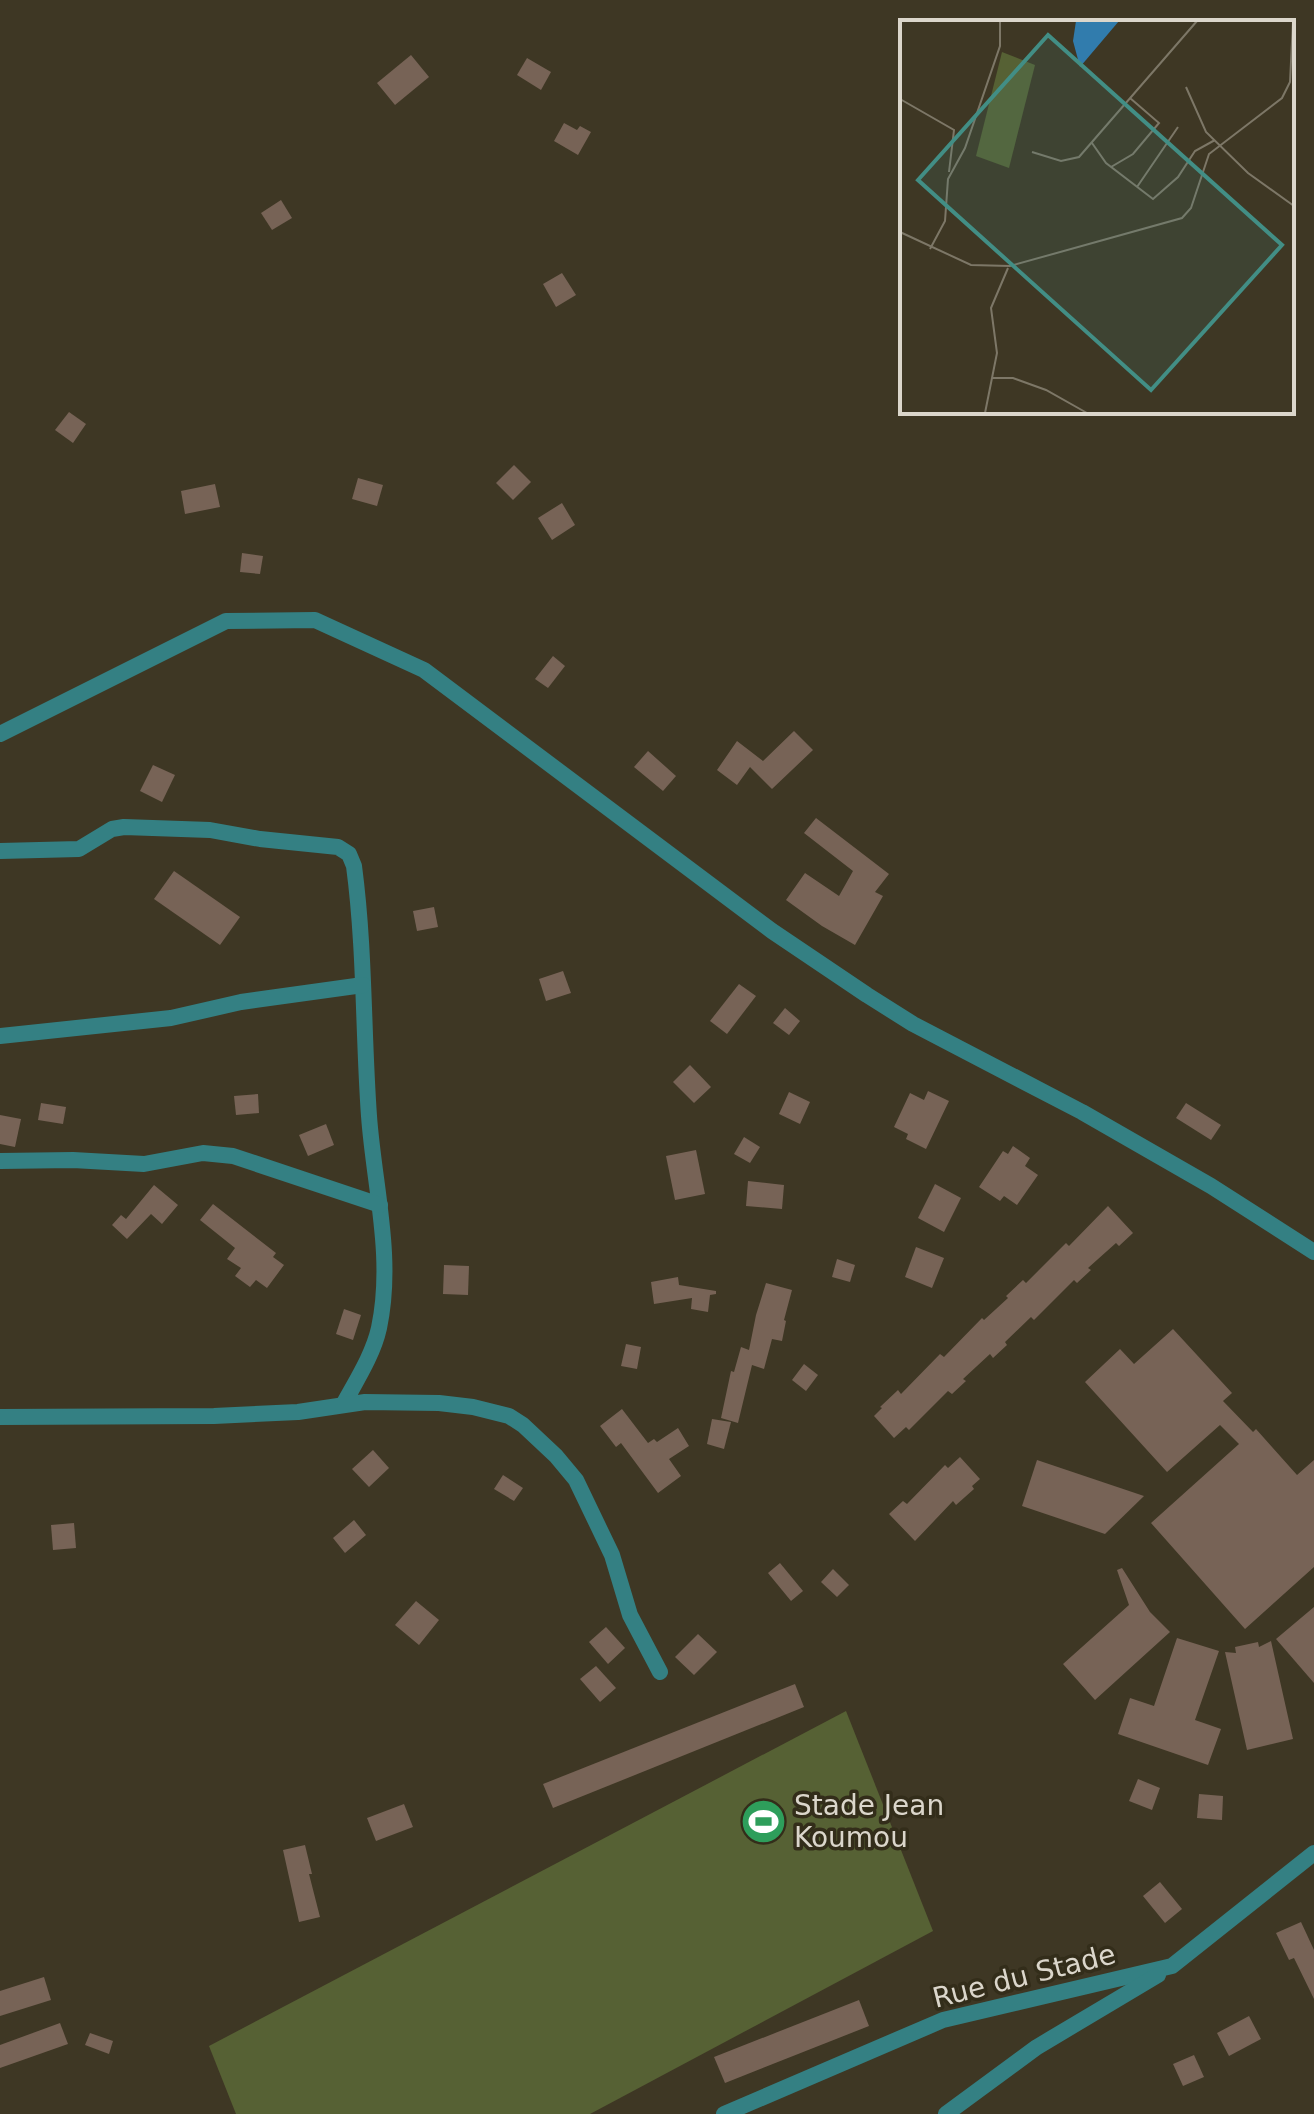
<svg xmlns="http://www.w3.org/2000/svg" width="1314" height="2114" font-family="'DejaVu Sans',sans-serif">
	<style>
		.green { fill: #566134 }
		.building { fill: #776356 }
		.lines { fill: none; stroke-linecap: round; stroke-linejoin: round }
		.minor { stroke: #348083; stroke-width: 16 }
		.labels { text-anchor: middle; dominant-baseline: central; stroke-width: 7; stroke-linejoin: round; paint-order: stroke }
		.poi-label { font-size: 28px; fill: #dbd6cb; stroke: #332d1a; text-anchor: start }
		.street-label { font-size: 28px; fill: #dbd6cb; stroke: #332d1a }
		.inset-road { fill: none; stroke: #7d7767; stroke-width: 2 }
		.view { fill: #428e85; fill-opacity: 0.15; stroke: #428e85; stroke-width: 4 }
		.inset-edge { fill: none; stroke: #dbd6cb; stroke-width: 4 }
	</style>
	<rect width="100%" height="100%" fill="#3e3724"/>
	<!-- green -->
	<path class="green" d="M846 1711 933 1931 590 2114H236L209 2046Z"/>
	<!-- building -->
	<g class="building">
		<path d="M411 55 429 77 395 105 377 83Z"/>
		<path d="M527 58 551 72 541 90 517 75Z"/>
		<path d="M564 123 577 130 580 126 591 132 578 155 554 141Z"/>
		<path d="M281 200 292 218 272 230 261 213Z"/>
		<path d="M562 273 576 295 556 307 543 284Z"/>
		<path d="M69 412 86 424 73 443 55 430Z"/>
		<path d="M514 465 531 482 513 500 496 483Z"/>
		<path d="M358 478 383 485 377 506 352 499Z"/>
		<path d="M215 484 220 507 185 514 181 491Z"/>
		<path d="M562 503 575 525 552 540 538 518Z"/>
		<path d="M242 553 263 556 260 574 240 572Z"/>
		<path d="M553 656 565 666 548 688 535 679Z"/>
		<path d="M794 731 813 750 772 789 750 767 737 785 717 770 737 741 763 761Z"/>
		<path d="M648 751 676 776 663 791 634 767Z"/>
		<path d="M153 765 175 775 162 802 140 791Z"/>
		<path d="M816 818 889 874 875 892 883 896 855 945 822 926 786 900 805 873 839 896 853 871 804 833Z"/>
		<path d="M174 871 240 917 220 945 154 899Z"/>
		<path d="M434 907 438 927 417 931 413 911Z"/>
		<path d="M563 971 571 993 546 1001 539 979Z"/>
		<path d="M739 984 756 996 727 1034 710 1021Z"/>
		<path d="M785 1008 800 1021 789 1035 773 1023Z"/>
		<path d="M690 1065 711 1087 694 1103 673 1082Z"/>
		<path d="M928 1091 949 1101 926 1149 906 1139 908 1134 894 1127 910 1093 924 1100Z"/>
		<path d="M789 1092 810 1102 800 1124 779 1114Z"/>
		<path d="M258 1094 259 1113 236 1115 234 1096Z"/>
		<path d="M41 1103 66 1107 63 1124 38 1120Z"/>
		<path d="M1186 1103 1221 1125 1211 1140 1176 1118Z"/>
		<path d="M0 1115 21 1119 15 1147 0 1144Z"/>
		<path d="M326 1124 334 1145 308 1156 299 1135Z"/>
		<path d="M744 1137 760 1147 750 1163 734 1154Z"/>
		<path d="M1013 1146 1030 1158 1025 1166 1038 1175 1017 1205 1004 1196 1000 1201 979 1187 1003 1151 1008 1154Z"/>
		<path d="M696 1150 705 1194 675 1200 666 1156Z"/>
		<path d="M748 1181 784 1185 782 1209 746 1206Z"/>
		<path d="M935 1184 961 1198 944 1232 918 1218Z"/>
		<path d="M154 1185 178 1205 162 1224 151 1214 127 1239 112 1225 121 1215 126 1219Z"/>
		<path d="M213 1204 276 1253 273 1257 284 1265 267 1288 256 1280 250 1287 235 1276 241 1268 227 1259 235 1248 200 1220Z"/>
		<path d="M1108 1206 1133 1233 1119 1246 1116 1243 1088 1268 1091 1270 1077 1283 1074 1280 1034 1320 1031 1317 1005 1342 1007 1345 993 1358 990 1354 963 1379 966 1381 952 1394 948 1391 909 1430 906 1427 894 1438 874 1416 882 1408 880 1407 898 1390 901 1394 940 1354 944 1357 982 1318 984 1320 1008 1298 1006 1296 1023 1280 1026 1283 1066 1243 1069 1246Z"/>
		<path d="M916 1247 944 1258 932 1288 905 1277Z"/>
		<path d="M837 1259 855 1265 850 1282 832 1277Z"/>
		<path d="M444 1265 469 1266 468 1295 443 1294Z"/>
		<path d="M678 1277 679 1285 716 1291V1294L710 1295 708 1312 691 1309 692 1298 654 1304 651 1282Z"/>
		<path d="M766 1283 792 1290 784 1320 786 1321 782 1341 772 1339 764 1369 752 1365 738 1423 721 1418 731 1371 734 1372 741 1347 749 1350 756 1315Z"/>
		<path d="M344 1309 361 1315 353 1340 336 1334Z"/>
		<path d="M1173 1329 1232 1393 1223 1401 1253 1432 1256 1429 1297 1475 1314 1460V1567L1245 1629 1151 1523 1239 1444 1220 1425 1167 1472 1085 1382 1120 1349 1134 1364Z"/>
		<path d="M626 1344 641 1347 637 1369 621 1366Z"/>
		<path d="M804 1364 818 1375 806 1391 792 1380Z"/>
		<path d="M622 1409 648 1443 654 1439 657 1442 678 1428 689 1446 669 1459 681 1476 658 1493 621 1443 616 1447 600 1426Z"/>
		<path d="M712 1419 731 1422 724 1449 707 1444Z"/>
		<path d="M373 1450 389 1468 369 1487 352 1469Z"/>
		<path d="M960 1457 980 1479 972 1486 974 1489 956 1505 953 1501 915 1541 889 1514 903 1501 907 1504 945 1465 948 1468Z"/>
		<path d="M1037 1460 1144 1496 1105 1534 1022 1506Z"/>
		<path d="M503 1475 523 1488 514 1501 494 1489Z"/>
		<path d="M354 1520 366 1535 345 1553 333 1538Z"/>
		<path d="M74 1523 76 1548 53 1550 51 1525Z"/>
		<path d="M780 1563 803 1591 791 1601 768 1573Z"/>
		<path d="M1122 1568 1150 1612 1170 1632 1095 1700 1063 1664 1129 1605 1117 1570Z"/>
		<path d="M833 1569 849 1585 837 1597 821 1582Z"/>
		<path d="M416 1601 439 1620 419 1645 395 1625Z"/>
		<path d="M1314 1607V1683L1276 1639Z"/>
		<path d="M606 1627 625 1648 608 1664 589 1642Z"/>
		<path d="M698 1634 717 1652 694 1675 675 1657Z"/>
		<path d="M1177 1638 1219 1651 1195 1720 1221 1729 1208 1765 1118 1734 1130 1698 1154 1706Z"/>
		<path d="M1271 1641 1293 1739 1247 1750 1225 1652 1236 1653 1235 1647 1258 1642 1259 1647Z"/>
		<path d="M596 1666 616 1688 600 1702 580 1679Z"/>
		<path d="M795 1684 804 1707 553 1808 543 1784Z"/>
		<path d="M1138 1779 1160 1788 1152 1810 1129 1801Z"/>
		<path d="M1199 1794 1223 1796 1222 1820 1197 1818Z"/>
		<path d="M404 1804 413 1827 376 1841 367 1818Z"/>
		<path d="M305 1845 312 1874H309L320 1917 299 1922 283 1850Z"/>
		<path d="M1160 1882 1182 1909 1165 1923 1143 1896Z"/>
		<path d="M1301 1922 1314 1950V1999L1294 1958 1289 1960 1276 1933Z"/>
		<path d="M44 1977 51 2000 0 2016V1991Z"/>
		<path d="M859 2000 869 2026 725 2083 714 2057Z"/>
		<path d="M1249 2016 1261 2039 1229 2056 1217 2033Z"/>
		<path d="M60 2023 68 2044 0 2068V2045Z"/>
		<path d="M90 2033 113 2041 109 2054 85 2045Z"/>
		<path d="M1194 2055 1204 2077 1183 2086 1173 2064Z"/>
	</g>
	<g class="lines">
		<!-- minor -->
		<g class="minor">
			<path d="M0 734 226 621 315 620 424 670 772 931 867 995 913 1024 1082 1112 1211 1186 1314 1252"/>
			<path d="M0 851 79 849 112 829 124 827 210 830 260 839 338 847 349 854 354 866C365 949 363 1032 369 1116 374 1186 394 1257 379 1328 373 1355 356 1381 343 1405"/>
			<path d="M0 1036 171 1018 241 1002 363 985"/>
			<path d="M0 1161 73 1160 144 1164 203 1153 233 1156 380 1205"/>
			<path d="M0 1417 214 1416 298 1412 365 1402 439 1403 473 1407 509 1416 523 1425 556 1456 576 1480 612 1555 630 1615 660 1672"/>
			<path d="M724 2114 943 2020 1172 1966 1314 1853"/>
			<path d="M946 2114 1037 2047 1158 1975"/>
		</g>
	</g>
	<!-- icons -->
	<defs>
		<symbol id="stadium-disc" viewBox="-11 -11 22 22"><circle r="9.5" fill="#2e9e5b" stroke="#332d1a"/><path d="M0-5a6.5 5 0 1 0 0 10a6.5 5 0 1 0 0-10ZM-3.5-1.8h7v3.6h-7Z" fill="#fff"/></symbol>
	</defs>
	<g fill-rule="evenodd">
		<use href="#stadium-disc" x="738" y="1796" width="51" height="51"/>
	</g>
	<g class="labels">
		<!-- poi labels -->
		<g class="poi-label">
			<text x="794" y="1805">Stade Jean<tspan x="794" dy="32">Koumou</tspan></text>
		</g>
		<!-- street labels -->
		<g class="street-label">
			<text transform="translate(1024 1976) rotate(-14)">Rue du Stade</text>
		</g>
	</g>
	<!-- overview -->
	<g transform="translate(900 20)">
		<rect width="394" height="394" fill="#3e3724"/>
		<path d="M102 32 135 45 109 148 76 136Z" fill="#566134"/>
		<path d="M176 1H219L180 47 173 21Z" fill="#317cad"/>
		<path class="inset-road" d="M286 67 306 112 348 153 394 186M0 79 54 110 49 152M192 123 206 143 253 179 278 157 295 131 315 120M132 132 161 141 179 137 297 1M211 147 233 134 259 103 230 78M237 167 278 107M0 212 71 245 110 246 282 198 291 188 309 134 382 78 390 62 393 1M30 229 45 201 48 159 65 128 100 26V1M92 358H113L146 370 187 393M85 393 97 333 91 288 108 248"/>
		<path class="view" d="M148 15 382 225 251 370 18 160Z"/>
		<rect width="394" height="394" class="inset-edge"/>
	</g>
</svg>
